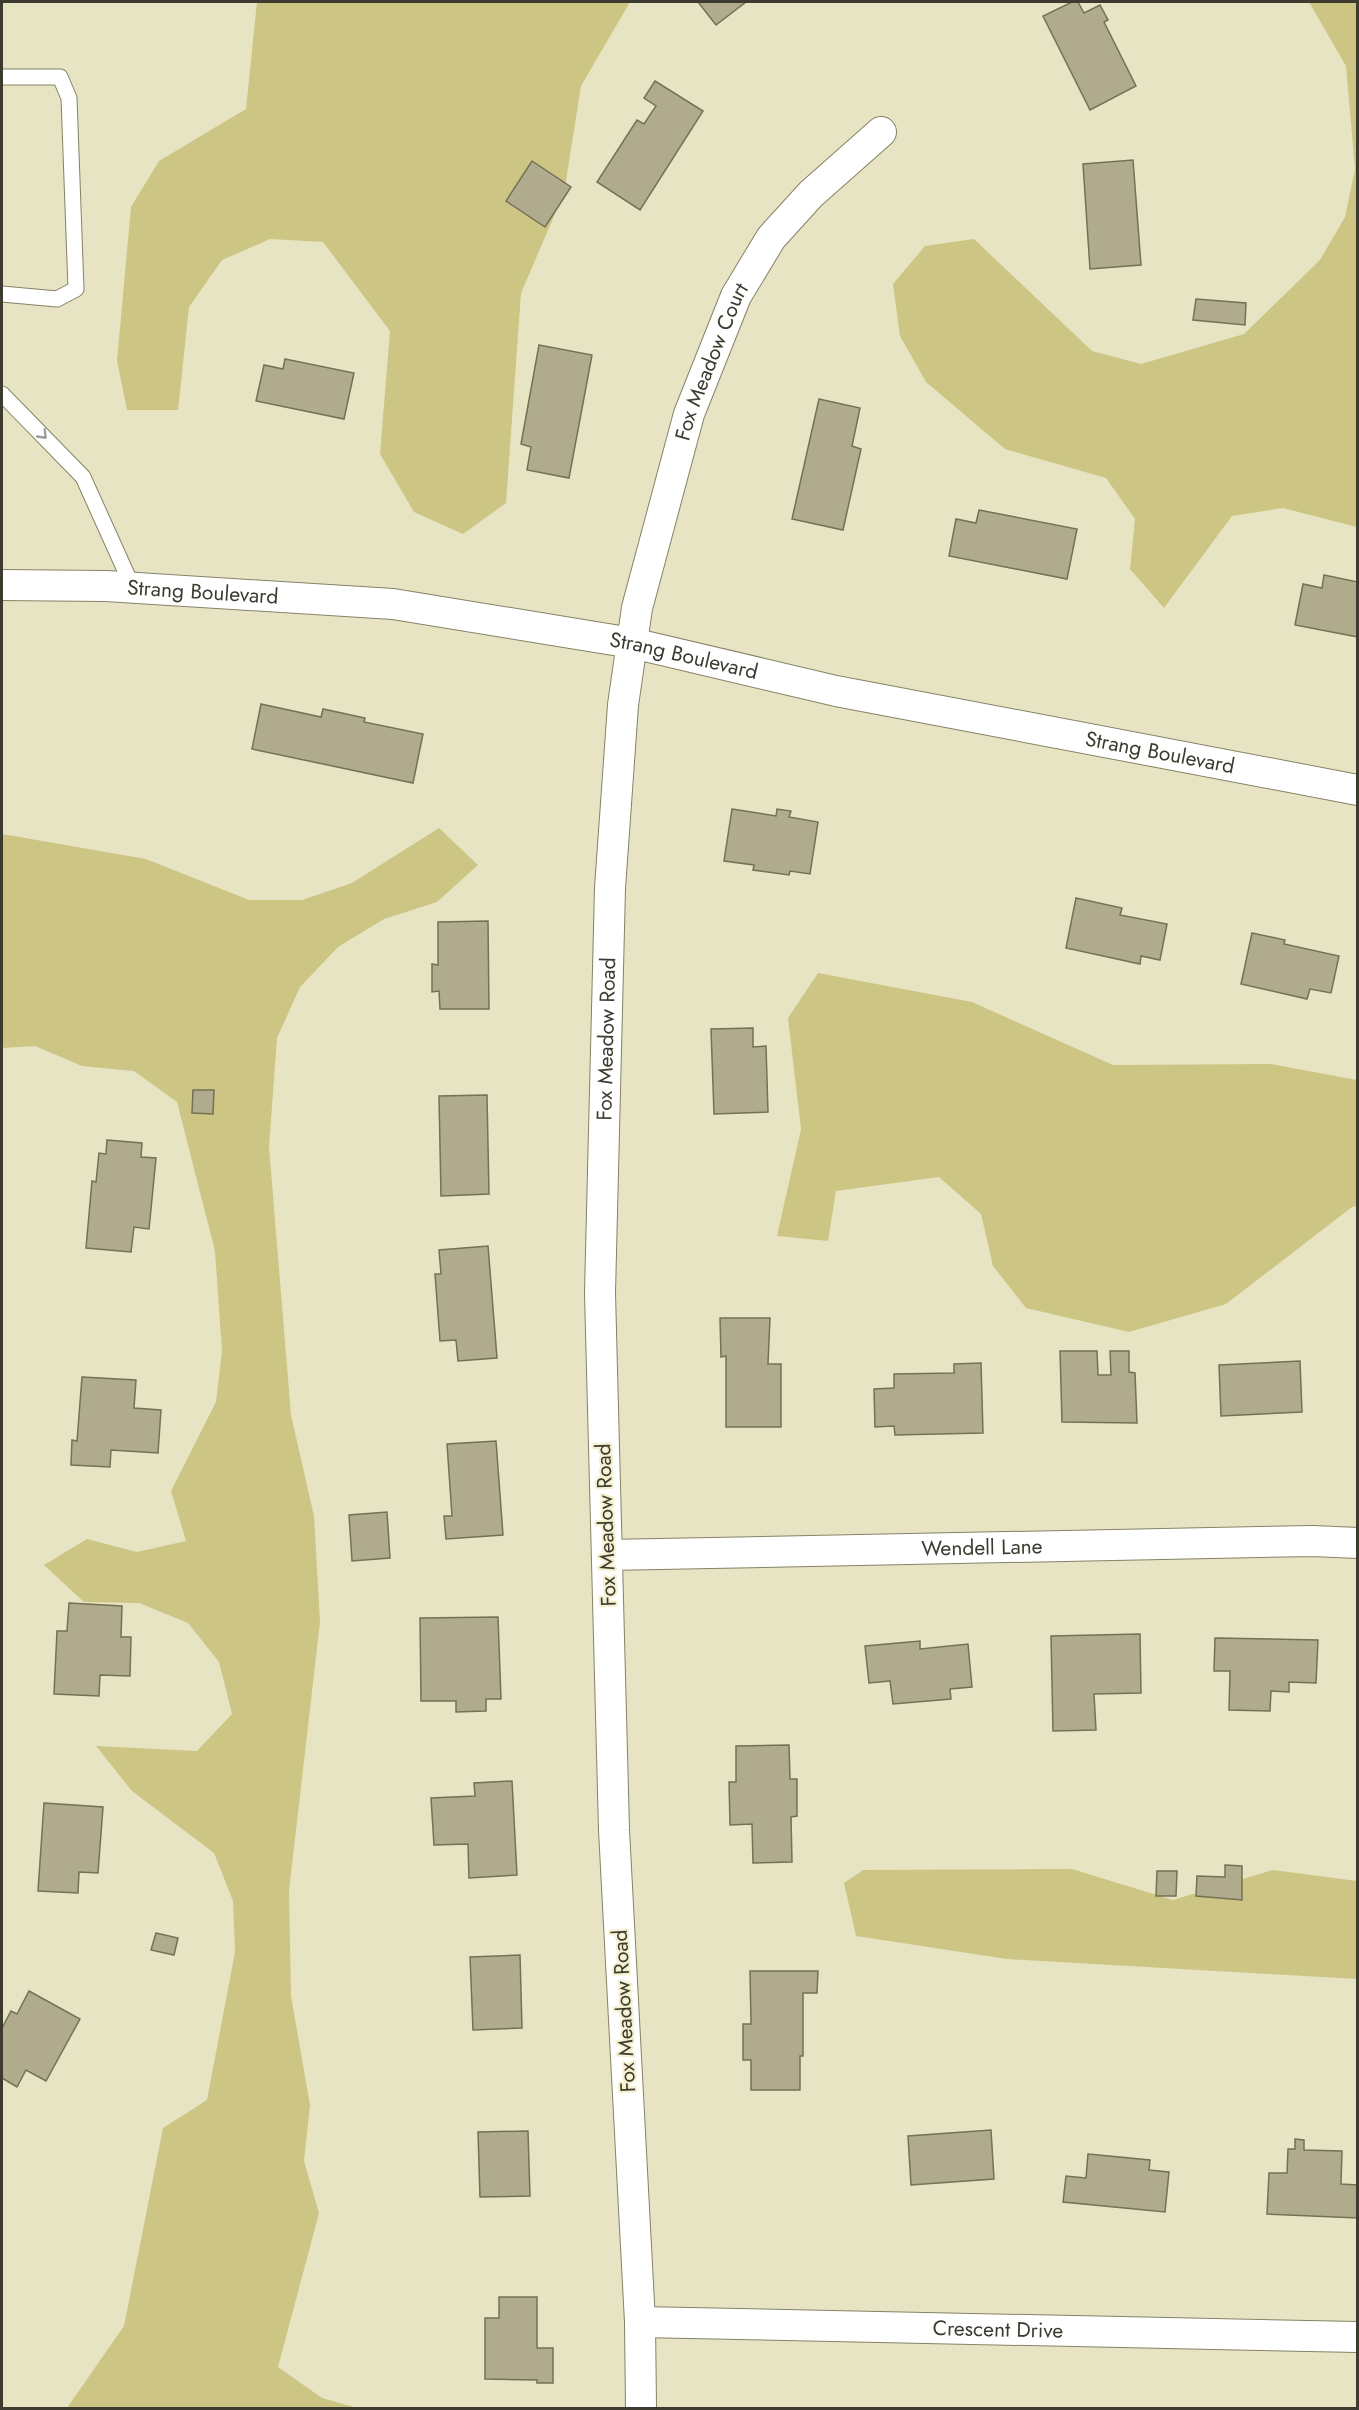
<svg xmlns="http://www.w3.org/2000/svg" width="1359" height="2410" font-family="Jost,sans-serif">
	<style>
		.green { fill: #cdc584 }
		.building { fill: #afab8c; stroke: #747154; stroke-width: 1.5 }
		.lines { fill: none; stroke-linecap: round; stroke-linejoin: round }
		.lane-casing { stroke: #868265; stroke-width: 17 }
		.street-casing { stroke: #868265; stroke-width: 32 }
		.lane { stroke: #fff; stroke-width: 15 }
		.street { stroke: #fff; stroke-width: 30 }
		.oneway { stroke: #9e9d97 }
		.labels { text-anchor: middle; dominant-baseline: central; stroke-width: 4.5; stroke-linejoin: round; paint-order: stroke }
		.street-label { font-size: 21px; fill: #3d3b2f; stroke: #f5f1d0 }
	</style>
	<rect width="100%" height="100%" fill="#e7e4c3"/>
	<!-- green -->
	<g class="green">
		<path d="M257 2H630L581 86 564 193 521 293 506 503 463 534 414 512 380 454 390 331 323 242 270 239 222 260 189 307 178 410H127L117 361 131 207 159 161 246 109Z"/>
		<path d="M1309 2H1357V527L1283 508 1232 516 1164 608 1130 569 1135 519 1106 478 1005 449 926 382 900 336 893 284 925 246 974 239 1092 351 1141 364 1244 334 1320 260 1345 217 1355 169 1346 66Z"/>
		<path d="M439 828 478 865 437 902 384 919 338 947 300 987 277 1038 269 1147 291 1415 314 1516 320 1622 289 1891 291 1996 310 2105 304 2161 319 2213 278 2367 322 2398 357 2408H67L124 2326 163 2128 207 2100 235 1952 233 1901 214 1853 132 1791 96 1746 197 1751 232 1714 219 1662 188 1623 139 1603 84 1602 44 1565 87 1539 137 1552 186 1541 171 1491 216 1402 222 1351 215 1251 177 1102 134 1071 82 1066 35 1046 2 1048V834L146 859 249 900H302L352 883Z"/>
		<path d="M818 973 972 1002 1113 1065 1271 1064 1357 1080V1206L1352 1207 1226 1304 1129 1332 1026 1308 993 1266 981 1214 939 1177 836 1191 828 1241 777 1236 801 1129 788 1018Z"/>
		<path d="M1072 1869 1173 1900 1273 1870 1357 1881V1979L1007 1959 856 1936 844 1883 863 1870Z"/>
	</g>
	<!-- building -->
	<g class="building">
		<path d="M698 2H746L716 25Z"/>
		<path d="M1072 2H1078L1084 13 1100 5 1108 20 1104 22 1136 86 1090 110 1043 16Z"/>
		<path d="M655 81 703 111 640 210 597 182 637 120 644 124 656 106 644 98Z"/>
		<path d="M1133 160 1141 265 1090 269 1083 164Z"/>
		<path d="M532 161 571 187 545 227 506 201Z"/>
		<path d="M1196 299 1246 303 1245 325 1193 320Z"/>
		<path d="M539 345 592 355 569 478 527 470 531 447 521 444Z"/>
		<path d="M285 359 354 373 344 419 256 401 264 365 283 369Z"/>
		<path d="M819 399 860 408 852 446 861 449 843 530 792 519Z"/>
		<path d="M979 510 1077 529 1067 579 949 556 956 519 976 523Z"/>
		<path d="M1324 575 1358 582V637L1295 625 1303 584 1322 588Z"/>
		<path d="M261 704 321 717 323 709 365 718 364 722 423 734 413 783 252 749Z"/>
		<path d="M732 809 776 816 777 809 791 811 789 817 818 822 810 874 790 871 789 875 753 870 754 865 724 861Z"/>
		<path d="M1076 898 1122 908 1120 915 1167 924 1160 960 1141 956 1140 964 1066 948Z"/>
		<path d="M488 921 489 1009H440L439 991 432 992V964L438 965V922Z"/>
		<path d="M1252 933 1285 940 1284 944 1339 956 1331 993 1310 989 1307 999 1241 984Z"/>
		<path d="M753 1028V1047L766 1046 768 1112 714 1114 711 1029Z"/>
		<path d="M193 1090H214L213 1114 192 1113Z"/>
		<path d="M487 1095 489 1194 441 1196 439 1096Z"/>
		<path d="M107 1140 142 1143 141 1157 156 1158 149 1229 134 1227 131 1252 86 1248 92 1181 96 1182 99 1153 106 1154Z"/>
		<path d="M488 1246 497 1358 458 1361 456 1340 440 1341 435 1274H441L439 1250Z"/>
		<path d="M720 1318H770L768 1364H781V1427H726V1356L721 1357Z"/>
		<path d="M1060 1351H1097L1098 1375H1111L1110 1351H1129V1372L1135 1373 1137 1423 1062 1422Z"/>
		<path d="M1300 1361 1302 1412 1221 1416 1219 1365Z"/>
		<path d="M981 1363 983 1433 895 1435 894 1426 875 1427 874 1389 894 1388V1374L954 1373V1364Z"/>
		<path d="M82 1377 136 1380 134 1408 161 1410 158 1453 111 1450 110 1467 71 1465 72 1440 77 1441Z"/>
		<path d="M496 1441 503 1535 446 1539 444 1516H452L447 1444Z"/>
		<path d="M387 1512 390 1558 352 1561 349 1515Z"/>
		<path d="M69 1603 122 1606 121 1637H131L130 1676 100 1675 99 1696 54 1694 57 1631H67Z"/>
		<path d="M498 1617 501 1699H486V1711L456 1712V1701H421L420 1618Z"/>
		<path d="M1140 1634 1141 1693 1094 1694 1096 1730 1053 1731 1051 1636Z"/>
		<path d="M1215 1638 1318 1640 1316 1683 1289 1682V1692L1271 1691 1270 1711 1229 1710 1230 1671H1214Z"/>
		<path d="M920 1641V1649L968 1644 972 1687 950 1689 951 1699 893 1704 890 1681 869 1683 865 1646Z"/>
		<path d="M789 1745 790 1779H797V1816L791 1817 792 1862 753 1863 752 1824 730 1825 729 1782H736V1746Z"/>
		<path d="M512 1781 517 1875 469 1878 468 1844 434 1845 431 1798 475 1796 474 1783Z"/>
		<path d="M44 1803 103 1807 98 1873 79 1872 78 1893 38 1891Z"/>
		<path d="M1225 1865 1242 1866V1900L1196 1896 1197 1876 1225 1877Z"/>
		<path d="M1157 1871H1177L1176 1896H1156Z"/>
		<path d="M156 1933 178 1938 174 1955 151 1950Z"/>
		<path d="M520 1955 522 2028 473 2030 470 1957Z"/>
		<path d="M750 1971H818L817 1993H803V2056H800V2090H751V2060H743V2024H751Z"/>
		<path d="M29 1991 80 2019 46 2081 26 2070 17 2087 2 2078V2028L11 2011 17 2014Z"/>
		<path d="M991 2130 994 2179 911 2185 908 2136Z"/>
		<path d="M528 2131 530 2196 480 2197 478 2132Z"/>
		<path d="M1295 2139 1304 2140V2150L1342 2151 1341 2184 1358 2185V2218L1267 2214 1269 2173H1287L1288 2149H1295Z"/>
		<path d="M1088 2154 1150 2160 1149 2170 1169 2172 1165 2212 1063 2202 1066 2176 1086 2178Z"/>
		<path d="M499 2297H537V2348H553V2383H537V2380L485 2379V2318H499Z"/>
	</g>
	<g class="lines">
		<defs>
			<g id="lane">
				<path d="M2 77H60L69 98 76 289 57 299 2 294"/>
				<path d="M2 394 83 477 133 588"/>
			</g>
			<g id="street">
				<path id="s1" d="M2 585 106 586 393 604 632 643 836 691 1358 790"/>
				<path id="s2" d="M607 1555 1313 1541 1358 1543"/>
				<path id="s3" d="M640 2322 1358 2337"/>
				<path id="s4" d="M641 2408 640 2322 614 1830 600 1293 610 888 623 705 637 608 689 414 736 296 771 238 811 194 881 132"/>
			</g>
		</defs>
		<!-- lane casing -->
		<use href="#lane" class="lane-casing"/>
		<!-- street casing -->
		<use href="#street" class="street-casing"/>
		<!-- lane -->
		<use href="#lane" class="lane"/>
		<!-- street -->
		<use href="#street" class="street"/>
	</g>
	<!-- one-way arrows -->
	<defs><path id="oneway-chevron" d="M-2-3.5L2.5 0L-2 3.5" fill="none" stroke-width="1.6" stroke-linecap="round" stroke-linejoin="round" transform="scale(1.5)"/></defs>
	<use class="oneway" href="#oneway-chevron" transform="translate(43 435) rotate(46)"/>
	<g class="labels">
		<!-- street labels -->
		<g class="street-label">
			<text stroke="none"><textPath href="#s4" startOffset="2060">Fox Meadow Court</textPath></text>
			<text stroke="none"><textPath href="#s1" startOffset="201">Strang Boulevard</textPath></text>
			<text stroke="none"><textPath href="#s1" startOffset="687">Strang Boulevard</textPath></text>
			<text stroke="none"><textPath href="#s1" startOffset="1173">Strang Boulevard</textPath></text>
			<text stroke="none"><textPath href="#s4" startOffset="1370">Fox Meadow Road</textPath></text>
			<text transform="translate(606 1525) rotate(-92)">Fox Meadow Road</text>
			<text stroke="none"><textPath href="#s2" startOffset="375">Wendell Lane</textPath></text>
			<text transform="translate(624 2011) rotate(-93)">Fox Meadow Road</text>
			<text stroke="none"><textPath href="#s3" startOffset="358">Crescent Drive</textPath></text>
		</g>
	</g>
	<!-- border -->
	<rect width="1359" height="2410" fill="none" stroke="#3d3b2f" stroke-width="6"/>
</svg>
